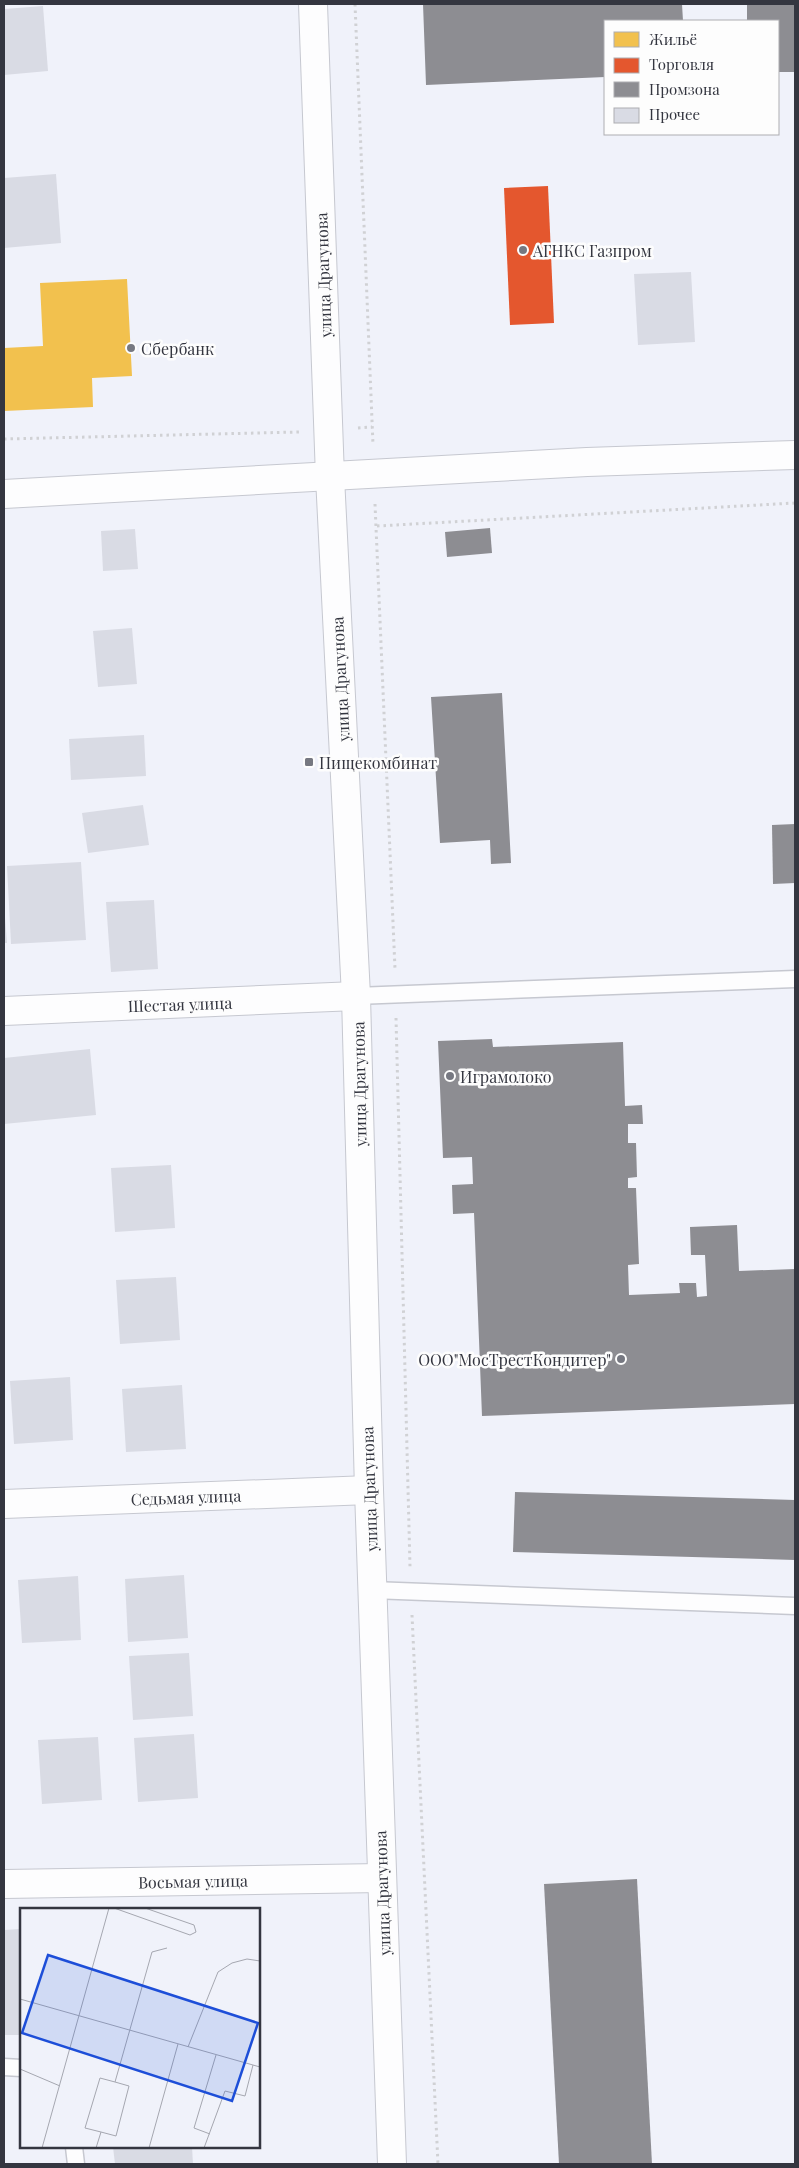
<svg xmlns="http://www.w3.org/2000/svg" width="799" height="2168" font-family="'Playfair Display',serif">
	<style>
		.homes { fill: #f2c14e }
		.shops { fill: #e4572e }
		.industry { fill: #8d8d92 }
		.building { fill: #d9dbe4 }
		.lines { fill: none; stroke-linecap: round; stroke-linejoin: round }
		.service-casing { stroke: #c6c8d0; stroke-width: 19 }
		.minor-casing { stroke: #c6c8d0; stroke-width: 30 }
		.secondary-casing { stroke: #c6c8d0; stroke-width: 30 }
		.path { stroke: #d0d1d4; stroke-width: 3; stroke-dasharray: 2.5 4; stroke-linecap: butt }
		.service { stroke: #fdfdfe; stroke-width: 16 }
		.minor { stroke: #fdfdfe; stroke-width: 28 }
		.secondary { stroke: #fdfdfe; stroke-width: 28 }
		.poi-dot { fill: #767881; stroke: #fdfdfd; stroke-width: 2 }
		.labels { text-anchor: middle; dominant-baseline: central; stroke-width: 5; stroke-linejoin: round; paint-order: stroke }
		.poi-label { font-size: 16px; fill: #343640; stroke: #fdfdfd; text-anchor: start }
		.street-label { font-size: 16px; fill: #343640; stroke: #fdfdfd }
		.inset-road { fill: none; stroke: #a5a7b0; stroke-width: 1 }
		.view { fill: #1d4ed8; fill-opacity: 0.15; stroke: #1d4ed8; stroke-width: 2.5 }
		.inset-edge { fill: none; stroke: #343640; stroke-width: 2.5 }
	</style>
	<rect width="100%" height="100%" fill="#f0f2fa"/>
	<!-- homes -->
	<path class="homes" d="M127 279 132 376 92 378 93 407 4 411V348L43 346 40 283Z"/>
	<!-- shops -->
	<path class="shops" d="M548 186 554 323 510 325 504 188Z"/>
	<!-- industry -->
	<g class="industry">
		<path d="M423 4H682L683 21H605V77L426 85Z"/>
		<path d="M747 4H795V72H778V21H747Z"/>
		<path d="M490 528 492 553 447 557 445 532Z"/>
		<path d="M502 693 511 863 491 864 490 840 440 843 431 697Z"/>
		<path d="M795 824V883L773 884 772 825Z"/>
		<path d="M492 1039 493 1047 623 1042 625 1106 642 1105 643 1124H628V1143H636L637 1177 628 1178V1188H636L639 1264 628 1265 629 1295 680 1293 679 1283H696L697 1297 707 1296 705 1255H691L690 1227 737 1225 739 1271 795 1269V1404L482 1416 474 1213 453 1214 452 1185 473 1184 472 1157 443 1158 438 1041Z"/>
		<path d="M515 1492 795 1500V1560L513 1552Z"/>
		<path d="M637 1879 652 2164H559L544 1884Z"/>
	</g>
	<!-- building -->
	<g class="building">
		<path d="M43 6 48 71 4 75V9Z"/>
		<path d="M56 174 61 243 4 248V178Z"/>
		<path d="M691 272 695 342 638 345 634 274Z"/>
		<path d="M135 529 138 569 103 571 101 531Z"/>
		<path d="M132 628 137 684 98 687 93 631Z"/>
		<path d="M144 735 146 776 71 780 69 739Z"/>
		<path d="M143 805 149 845 88 853 82 813Z"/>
		<path d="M81 862 86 940 11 944 7 866Z"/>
		<path d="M154 900 158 969 111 972 106 902Z"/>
		<path d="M4 917H5L7 943H4Z"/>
		<path d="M90 1049 96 1115 4 1124V1058Z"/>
		<path d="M171 1165 175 1228 115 1232 111 1168Z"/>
		<path d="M176 1277 180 1340 120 1344 116 1280Z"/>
		<path d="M70 1377 73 1440 14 1444 10 1381Z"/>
		<path d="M182 1385 186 1449 126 1452 122 1389Z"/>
		<path d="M184 1575 188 1638 128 1642 125 1579Z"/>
		<path d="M78 1576 81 1640 22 1643 18 1580Z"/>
		<path d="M189 1653 193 1716 133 1720 129 1656Z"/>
		<path d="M194 1734 198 1798 138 1802 134 1738Z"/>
		<path d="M98 1737 102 1800 42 1804 38 1740Z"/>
		<path d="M21 1929V2035H4V1930Z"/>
		<path d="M113 2147H192L193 2164H115Z"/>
	</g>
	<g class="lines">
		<defs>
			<g id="service">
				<path d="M356 996 795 979"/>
				<path d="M372 1590 795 1606"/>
				<path d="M4 2067 21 2068"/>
				<path d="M74 2147 76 2164"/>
			</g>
			<g id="minor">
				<path d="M4 494 587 462 795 455"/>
				<path d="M4 1011 356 996"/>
				<path d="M4 1504 369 1490"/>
				<path d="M4 1884 381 1878"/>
			</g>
			<path id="secondary" d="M313 4 330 477 356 996 369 1490 392 2164"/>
		</defs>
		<!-- service casing -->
		<use href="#service" class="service-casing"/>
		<!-- minor casing -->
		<use href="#minor" class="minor-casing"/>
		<!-- secondary casing -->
		<use href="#secondary" class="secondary-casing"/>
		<!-- path -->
		<g class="path">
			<path d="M355 4 373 445"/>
			<path d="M358 428 372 427"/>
			<path d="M4 439 299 432"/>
			<path d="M375 504 395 969"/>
			<path d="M377 526 795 503"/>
			<path d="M396 1018 410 1567"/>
			<path d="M412 1615 438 2164"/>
		</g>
		<!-- service -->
		<use href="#service" class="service"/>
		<!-- minor -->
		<use href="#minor" class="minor"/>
		<!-- secondary -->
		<use href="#secondary" class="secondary"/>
	</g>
	<!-- markers -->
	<g class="poi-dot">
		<circle cx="523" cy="250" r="5"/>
		<circle cx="131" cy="348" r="5"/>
		<rect x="304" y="757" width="10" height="10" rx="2.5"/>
		<circle cx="450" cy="1076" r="5"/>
		<circle cx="621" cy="1359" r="5"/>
	</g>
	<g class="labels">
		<!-- poi labels -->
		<g class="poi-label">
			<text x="533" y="250">АГНКС Газпром</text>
			<text x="141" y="348">Сбербанк</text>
			<text x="319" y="762">Пищекомбинат</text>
			<text x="460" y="1076">Играмолоко</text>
			<text x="611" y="1359" text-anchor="end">ООО"МосТрестКондитер"</text>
		</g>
		<!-- street labels -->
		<g class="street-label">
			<text transform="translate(323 275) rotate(-92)">улица Драгунова</text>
			<text transform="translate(340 679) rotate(-93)">улица Драгунова</text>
			<text transform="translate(180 1004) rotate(-2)">Шестая улица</text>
			<text transform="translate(359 1084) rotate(-91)">улица Драгунова</text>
			<text transform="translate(369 1489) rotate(-92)">улица Драгунова</text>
			<text transform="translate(186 1497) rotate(-2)">Седьмая улица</text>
			<text transform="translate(193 1881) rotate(-1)">Восьмая улица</text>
			<text transform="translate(382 1893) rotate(-92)">улица Драгунова</text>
		</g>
	</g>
	<!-- overview -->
	<g transform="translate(20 1908)">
		<rect width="240" height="240" fill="#f0f2fa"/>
		<path class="inset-road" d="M94 0 170 27 176 24 174 17 125 0M0 91 240 159M168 139 198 64 212 55 227 51 240 53M0 161 40 178M81 224 96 228 109 178 95 174M190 226 174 220 196 147M22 240 89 0M76 240 81 224 65 220 80 170 95 174 132 44 147 40M129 240 158 136M184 240 205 183 225 188 233 157"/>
		<path class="view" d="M28 47 238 115 212 193 2 125Z"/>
		<rect width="240" height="240" class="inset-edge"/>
	</g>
	<!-- border -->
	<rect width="799" height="2168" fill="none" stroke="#343640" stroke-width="10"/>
	<!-- legend -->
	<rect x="604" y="20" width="175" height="115" fill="#fdfdfd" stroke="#adadb1"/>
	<rect x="614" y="32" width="25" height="15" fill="#f2c14e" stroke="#adadb1"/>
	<text x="649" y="45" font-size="15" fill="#343640">Жильё</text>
	<rect x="614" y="58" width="25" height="15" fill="#e4572e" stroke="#adadb1"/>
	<text x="649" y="70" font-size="15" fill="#343640">Торговля</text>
	<rect x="614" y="82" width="25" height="15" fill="#8d8d92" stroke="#adadb1"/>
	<text x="649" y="95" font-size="15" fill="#343640">Промзона</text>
	<rect x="614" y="108" width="25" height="15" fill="#d9dbe4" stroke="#adadb1"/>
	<text x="649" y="120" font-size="15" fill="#343640">Прочее</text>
</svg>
